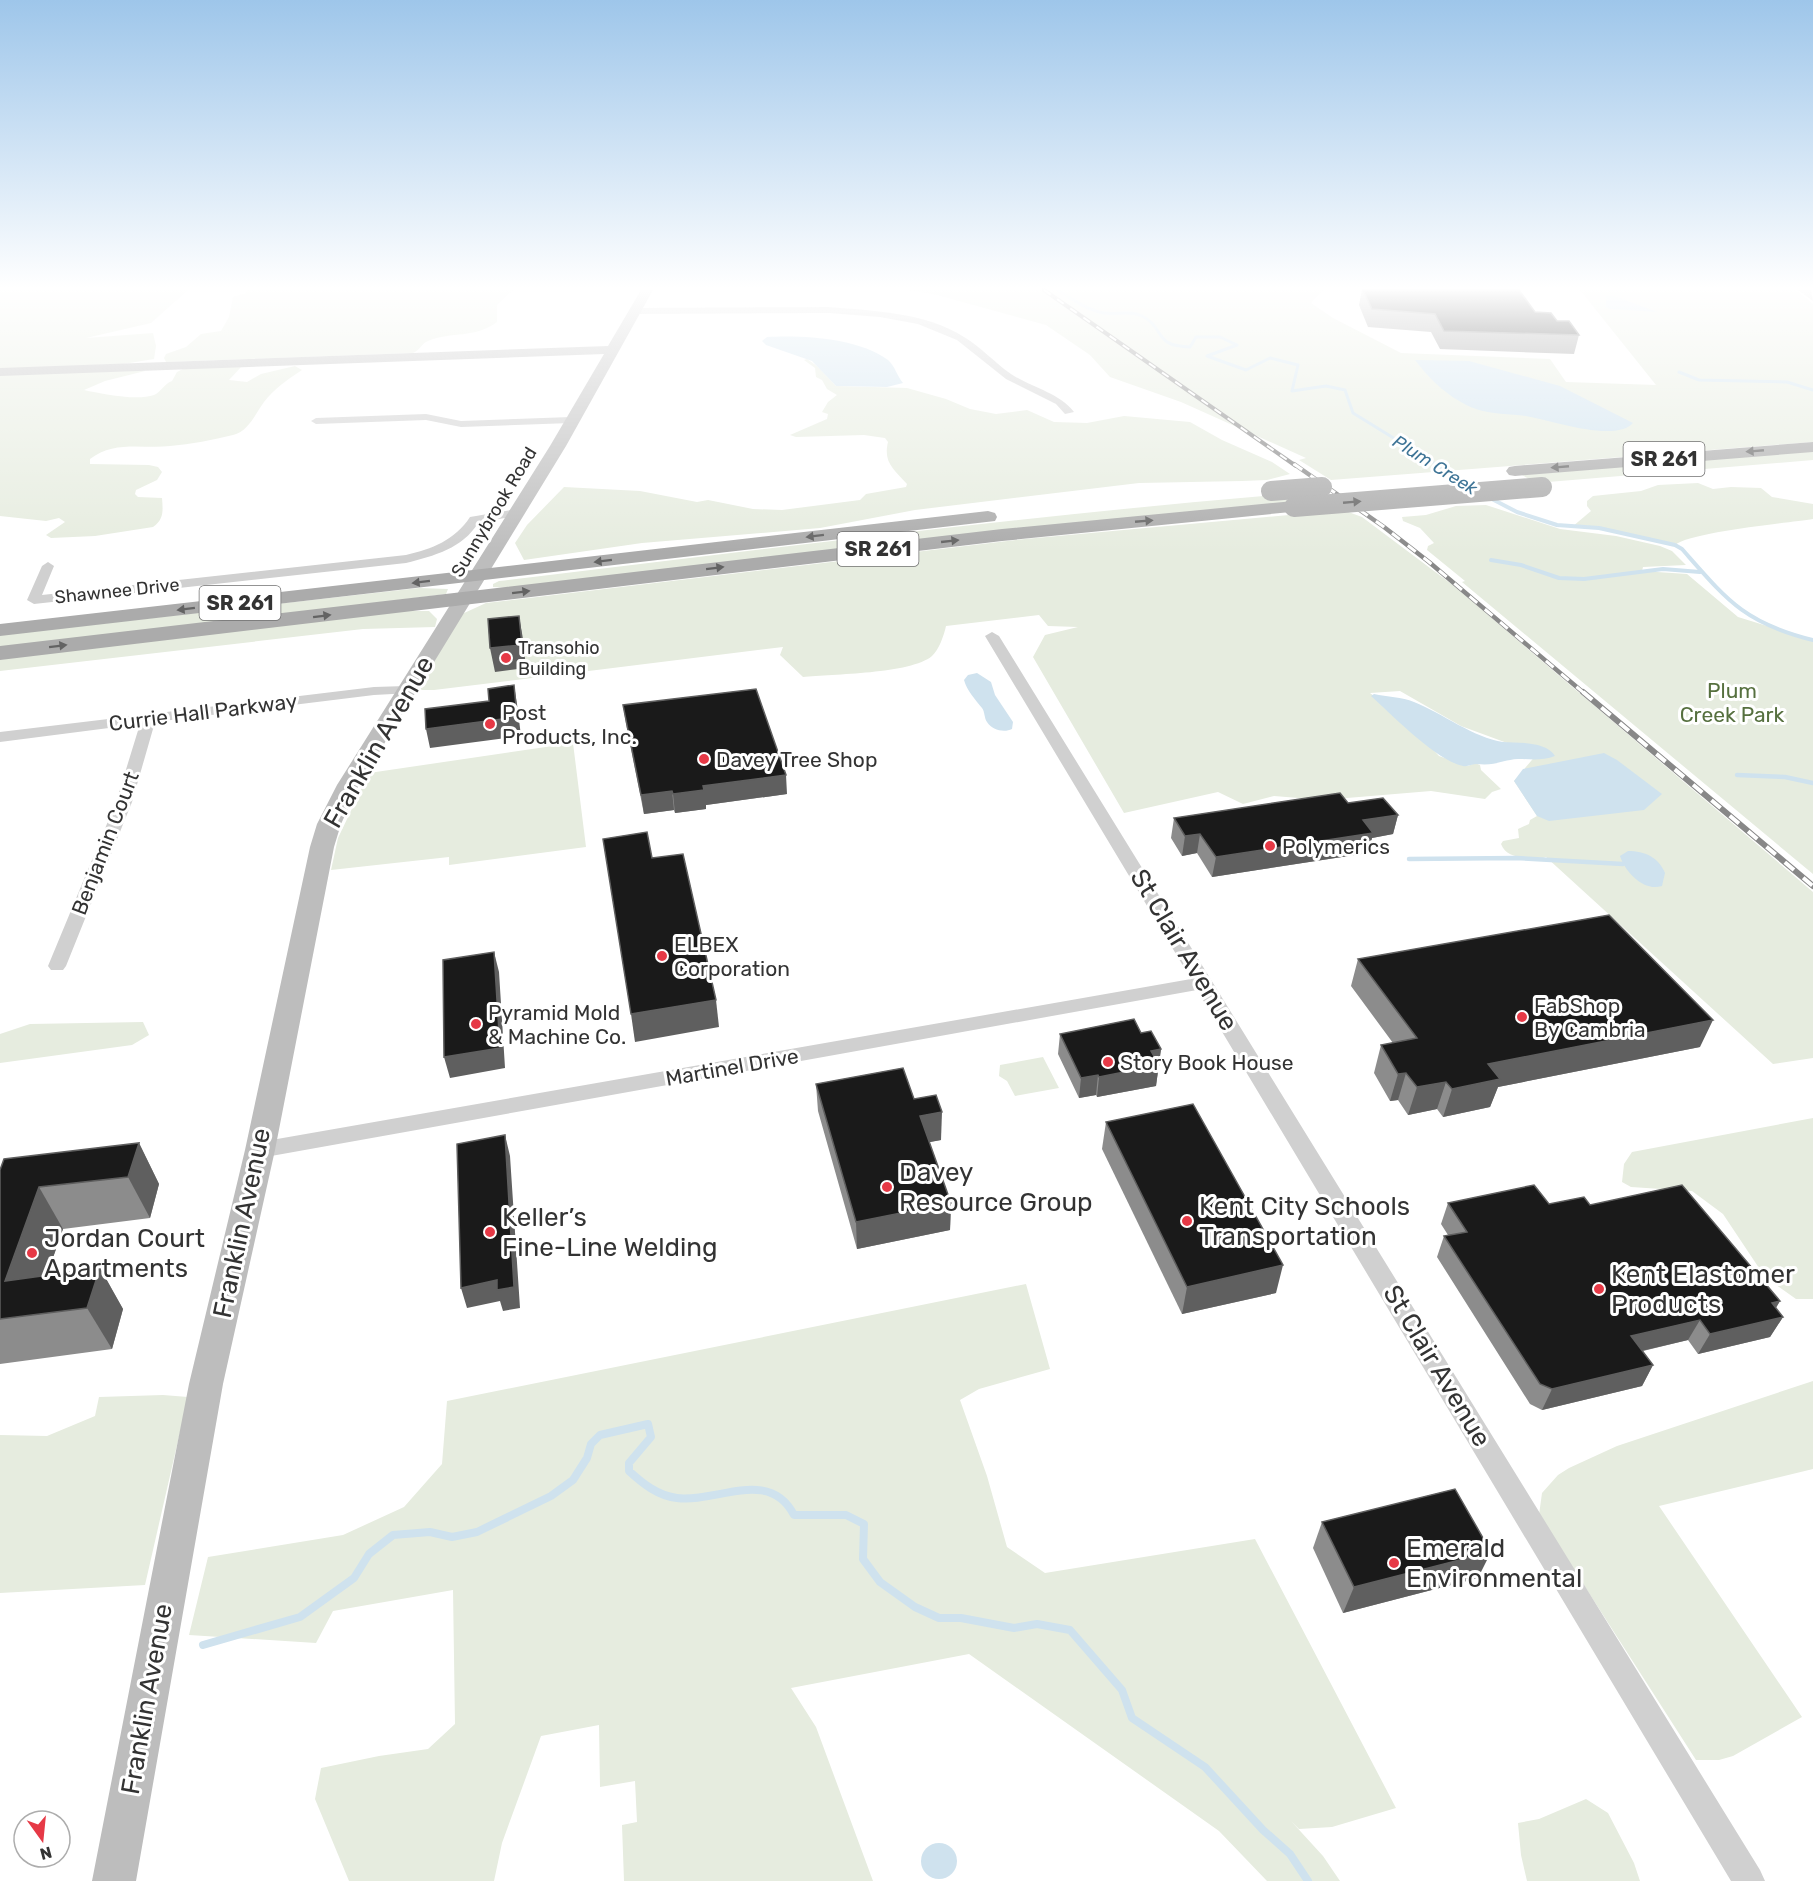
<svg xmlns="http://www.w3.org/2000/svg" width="1813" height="1881" font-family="Rubik,sans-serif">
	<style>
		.green { fill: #e6ecdf }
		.water { fill: #cfe2ee }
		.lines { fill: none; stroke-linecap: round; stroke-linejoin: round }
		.stream-far3 { stroke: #cfe2ee; stroke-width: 3 }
		.stream-far2 { stroke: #cfe2ee; stroke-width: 4 }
		.stream-far1 { stroke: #cfe2ee; stroke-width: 4.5 }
		.stream { stroke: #cfe2ee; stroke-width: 8 }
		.street { fill: #d0d0d0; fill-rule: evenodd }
		.secondary { fill: #bdbdbd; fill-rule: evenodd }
		.primary { fill: #ababab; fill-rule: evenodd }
		.rail-far2-casing { stroke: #888; stroke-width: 4 }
		.rail-far1-casing { stroke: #888; stroke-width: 4.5 }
		.rail-casing { stroke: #888; stroke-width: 6 }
		.rail-far2 { stroke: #fff; stroke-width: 2; stroke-dasharray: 8; stroke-linecap: butt }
		.rail-far1 { stroke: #fff; stroke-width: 3; stroke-dasharray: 10; stroke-linecap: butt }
		.rail { stroke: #fff; stroke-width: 4; stroke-dasharray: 12; stroke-linecap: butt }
		.primary-bridge { stroke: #ababab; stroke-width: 20 }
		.wall { fill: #8c8c8c }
		.shaded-wall { fill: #5f5f5f }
		.building { fill: #1a1a1a; stroke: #5f5f5f; stroke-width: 1.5 }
		.oneway { fill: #636363 }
		.poi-dot { fill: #e63946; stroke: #fff; stroke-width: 2 }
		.labels { text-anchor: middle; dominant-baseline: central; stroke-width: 6; stroke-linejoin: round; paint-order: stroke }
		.far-water-label { font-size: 18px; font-style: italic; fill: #3f7597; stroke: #fff }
		.far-street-label { font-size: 18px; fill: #333; stroke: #fff }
		.far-poi-label { font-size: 18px; fill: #333; stroke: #fff; text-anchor: start }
		.shield { fill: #fff; stroke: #707070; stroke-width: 1.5 }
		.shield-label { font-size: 20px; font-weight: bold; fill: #333 }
		.park-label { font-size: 21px; fill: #56703f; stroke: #fff }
		.street-label { font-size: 21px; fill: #333; stroke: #fff }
		.poi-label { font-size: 21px; fill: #333; stroke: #fff; text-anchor: start }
		.near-street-label { font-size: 26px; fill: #333; stroke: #fff }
		.near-poi-label { font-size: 26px; fill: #333; stroke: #fff; text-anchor: start }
	</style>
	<rect width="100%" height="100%" fill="#fff"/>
	<!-- green -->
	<g class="green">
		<path d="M0 290H188L151 323 86 338 153 333 156 346 154 359 123 364 0 369Z"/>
		<path d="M247 290H513L497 305V322C474 339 452 331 428 341 422 343 420 350 413 353L166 362 164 358 166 354 186 347 201 334 221 331 229 317 233 297 246 293Z"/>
		<path d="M909 290H1323L1311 303 1333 318 1401 353 1550 359 1566 382 1656 385 1580 290H1796L1813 304V442L1331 480 1299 460 1306 458 1181 402 1110 377 1090 355 1046 325 937 295Z"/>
		<path d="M807 359 817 366 836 386 907 388 946 399 970 409 996 414 1027 410 1054 422 1087 423 1124 416 1190 422 1222 440 1272 462 1290 474 1267 480 1242 481 1139 483 915 510 820 528 642 543 524 560 515 543 527 525 564 487 640 491 697 502 708 500 753 509 782 510 860 500 866 494 906 487 907 484C894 469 883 463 888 442L885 438 864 435 796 437 790 435 827 419 828 414 822 412 828 402 837 395 827 389 822 380 816 377 815 368 804 360Z"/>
		<path d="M242 366 229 380 247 382 261 374 295 366 302 370C288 379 274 389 264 402 255 414 249 431 233 435 213 440 191 444 170 446 143 449 114 440 90 459V464L149 465 158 467 162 472 157 480 136 490 135 494 138 497 162 498C163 511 164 519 153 527L95 536 51 538 46 535 65 522 59 518 46 521 0 516V375L135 369 145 371 105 381 84 390C102 394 137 401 154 395 161 392 164 384 172 381L177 372 187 367Z"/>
		<path d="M1813 450V460L1536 483 1522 475Z"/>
		<path d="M1698 483 1713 489 1731 487 1761 488 1772 497 1813 504V519C1787 523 1691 532 1675 545L1599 528 1572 527 1591 511 1587 506V501L1593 496 1641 491 1658 485Z"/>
		<path d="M1323 491 1335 500 511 588 493 587V584L499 581C774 548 1047 513 1323 491Z"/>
		<path d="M1486 505 1560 529 1616 536 1660 546 1672 551 1686 565 1643 567 1642 571 1687 574 1738 617 1813 640V874L1462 582 1465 581 1427 550 1428 546 1434 543 1420 528 1403 521 1402 517 1426 515 1456 506Z"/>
		<path d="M1343 510 1362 517 1454 586 1813 892V1058L1773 1064 1546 857 1543 858C1528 857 1507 860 1501 844L1503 841 1519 838 1518 829 1529 824 1530 820 1537 816 1514 781 1537 754 1461 726 1400 691 1370 693 1410 724 1439 756 1468 766 1475 763 1480 765 1481 770 1501 789 1492 792 1485 799 1431 791 1323 800 1274 796 1243 804 1218 792 1124 813 1033 657 1045 635 1078 627 1048 626 1039 615 946 626C944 635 939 650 932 656 911 674 832 674 803 677L780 655 783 647 434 690H417L462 614 486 603 1025 539Z"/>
		<path d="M419 588 448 589 446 594 0 649V635Z"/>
		<path d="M401 611H429L437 619 435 627 363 629 0 671V658Z"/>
		<path d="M573 743 586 847 449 865V857L331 870 338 838 369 773Z"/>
		<path d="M143 1022 149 1035 132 1045 0 1063V1034L30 1024Z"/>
		<path d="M1043 1057 1059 1088 1015 1096 1007 1081 999 1076 1000 1065Z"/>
		<path d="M1813 1118V1299H1796L1765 1277 1723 1214 1692 1191 1631 1187 1622 1182 1624 1164 1632 1152Z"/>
		<path d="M1026 1284 1050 1369 979 1389 960 1400 987 1476 1007 1547 1045 1573 1255 1539 1396 1808 1332 1827 1299 1829 1291 1821 1323 1856 1340 1881H1267L1219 1831 969 1654 791 1688 816 1727 873 1881H624L622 1825 637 1822 635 1781 600 1787 599 1725 541 1736 502 1843 494 1881H349L315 1799 321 1768 379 1756 428 1749 455 1724 453 1590 333 1611 316 1643 189 1635 208 1557 343 1535 404 1507 442 1464 447 1401Z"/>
		<path d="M1813 1381V1469L1659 1506 1802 1717 1733 1756 1719 1760H1696L1539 1515 1542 1493 1558 1475 1569 1468 1617 1446Z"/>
		<path d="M163 1395 188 1397 145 1585 0 1593V1435L47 1436 95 1416 99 1397Z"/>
		<path d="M1586 1799 1608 1813 1634 1863 1640 1881H1527L1521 1855 1518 1823 1539 1819Z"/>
	</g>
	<!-- water -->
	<g class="water">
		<path d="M1606 295 1615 296 1657 312 1610 309 1606 307Z"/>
		<path d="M767 337C802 335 859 338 888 360 895 366 897 376 903 383L887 387 836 386 812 361 766 345 762 341Z"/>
		<path d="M1415 360 1469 361 1560 386 1633 423C1615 443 1550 420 1526 416 1510 414 1491 414 1476 409 1451 400 1430 380 1415 360Z"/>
		<path d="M977 673 991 682 995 695 1013 722 1012 729C1004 733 992 730 987 722 984 718 985 712 982 708 975 699 967 691 964 680L968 675Z"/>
		<path d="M1374 694C1387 697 1402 697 1414 702 1442 713 1474 738 1503 742 1518 743 1546 741 1555 756 1542 761 1531 759 1518 759 1502 760 1496 766 1477 764 1472 764 1468 767 1463 766 1437 761 1392 715 1371 696Z"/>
		<path d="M1604 753 1617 760 1662 794 1644 810 1549 821 1537 816 1514 781 1523 769Z"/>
		<path d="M1628 851C1645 851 1658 857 1665 873L1662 886C1644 892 1625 872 1620 856Z"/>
		<circle cx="939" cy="1861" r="18"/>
	</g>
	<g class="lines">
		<!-- stream-far3 -->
		<g class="stream-far3">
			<path d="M1058 290C1072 299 1087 310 1104 313 1117 315 1129 310 1142 316 1166 328 1152 346 1190 347L1196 337H1220L1237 345 1207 356 1246 370 1270 358 1298 365 1292 391 1326 386 1345 390 1353 413 1439 466"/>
			<path d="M1679 372 1699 380 1787 382 1813 390"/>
		</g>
		<!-- stream-far2 -->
		<g class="stream-far2">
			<path d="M1436 464 1472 486"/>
			<path d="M1490 498 1517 512 1557 525 1599 528 1675 545 1682 549C1727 600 1744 623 1813 640"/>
			<path d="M1491 560 1521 565 1559 578 1584 579 1663 569 1700 572"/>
		</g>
		<!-- stream-far1 -->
		<g class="stream-far1">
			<path d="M1737 775 1785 777 1813 783"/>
			<path d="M1409 859 1516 858 1623 864"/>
		</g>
		<!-- stream -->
		<path class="stream" d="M203 1645 300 1617 354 1578 369 1554 393 1535 430 1532 452 1537 477 1532 551 1496 573 1480 587 1458 591 1444 600 1435 648 1424 651 1437 629 1463V1471C642 1483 658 1496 677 1498 717 1503 769 1467 794 1515H846L864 1524 863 1559 880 1582 915 1607 939 1618H961L1014 1628 1037 1624 1070 1630 1122 1690 1132 1718 1205 1767 1263 1830 1290 1854 1308 1881"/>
		<!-- street -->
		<g class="street">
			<path d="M829 307C873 311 925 312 964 337 981 347 995 363 1011 374 1032 388 1058 392 1074 412L1065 414 1056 404 1006 379 957 340 918 324 880 317 829 313 635 314 631 311 635 308Z"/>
			<path d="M426 414 461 421 571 417 576 420 571 423 461 427 426 420 316 424 311 421 316 418Z"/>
			<path d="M517 509 521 511V515L478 523C463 548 434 556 406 563L34 604 27 600 42 566 48 562 54 566 42 595 406 555C432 549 455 540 470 517Z"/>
			<path d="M992 632 999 636 1760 1870 1765 1881H1731L1197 990 260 1158 253 1156 249 1150 253 1144 260 1142 1191 979 985 636Z"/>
			<path d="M406 686 413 690 411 693 374 695 155 722 132 802 66 966 63 970H51L48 966 116 802 140 724 0 742V732L374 687Z"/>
		</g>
		<!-- secondary -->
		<g class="secondary">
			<path d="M641 290H653L566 446 359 785 341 824 334 847 275 1150 223 1384 136 1881H92L189 1384 245 1150 310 847 317 824 337 785 550 446 604 354 0 376V368L608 346Z"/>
			<path d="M1798 290H1811L1813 301Z"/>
		</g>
		<!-- primary -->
		<g class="primary">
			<path d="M1813 442V452L1515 476 1509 475 1506 471 1509 467 1515 466Z"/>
			<path d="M1294 501 1301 503 1303 507 1301 511 1002 541 0 660V646L1002 529Z"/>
			<path d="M988 511 995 513 997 517 995 521 0 636V624Z"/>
		</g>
		<defs>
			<path id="rail-far2" d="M1044 290 1296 466"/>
			<path id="rail-far1" d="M1294 464 1384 527 1429 562 1585 694"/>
			<path id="rail" d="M1583 692 1813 886"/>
		</defs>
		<!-- rail-far2 casing -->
		<use href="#rail-far2" class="rail-far2-casing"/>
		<!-- rail-far1 casing -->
		<use href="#rail-far1" class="rail-far1-casing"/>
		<!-- rail casing -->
		<use href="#rail" class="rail-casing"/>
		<!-- rail-far2 -->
		<use href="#rail-far2" class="rail-far2"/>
		<!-- rail-far1 -->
		<use href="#rail-far1" class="rail-far1"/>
		<!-- rail -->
		<use href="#rail" class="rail"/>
		<!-- primary-bridge -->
		<g class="primary-bridge">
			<path d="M1271 491 1322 487"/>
			<path d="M1294 507 1542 487"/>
		</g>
	</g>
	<!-- wall -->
	<g class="wall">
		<path d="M1362 290 1535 312 1557 321 1579 335 1574 354 1440 349 1431 332 1368 327 1359 305Z"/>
		<path d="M623 705 787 794 706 805V809L675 813 674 810 644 814 626 724Z"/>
		<path d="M1398 815 1393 834 1372 838 1368 853 1212 877 1197 853 1182 856 1171 838 1174 818Z"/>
		<path d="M1358 959 1700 1047 1498 1087 1490 1107 1443 1117 1437 1109 1408 1115 1398 1100 1390 1101 1374 1073 1381 1045 1393 1043 1351 986Z"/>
		<path d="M1141 1033 1161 1049 1156 1086 1097 1097 1096 1095 1079 1098 1058 1054 1060 1034Z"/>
		<path d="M816 1084 914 1099 941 1140 929 1142 951 1203 950 1230 857 1249 818 1111Z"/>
		<path d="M1106 1122 1276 1293 1182 1314 1102 1149Z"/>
		<path d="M139 1143 159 1184 150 1218 63 1229 47 1275 100 1268 123 1309 112 1349 0 1364V1170Z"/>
		<path d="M1448 1203 1590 1205 1780 1301 1776 1308 1783 1317 1770 1337 1698 1354 1688 1340 1643 1351 1653 1365 1642 1386 1542 1410 1530 1404 1437 1257 1444 1236 1448 1235 1441 1224Z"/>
		<path d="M1322 1522 1478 1578 1343 1613 1313 1548Z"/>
	</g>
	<!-- shaded-wall -->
	<g class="shaded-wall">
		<path d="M519 616 523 639 526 668 495 672 490 648Z"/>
		<path d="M514 685 517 704 521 736 430 748 426 729 517 717Z"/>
		<path d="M786 775 787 794 706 805V809L675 813 673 794 703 786Z"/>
		<path d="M672 791 674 810 644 814 641 795Z"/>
		<path d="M1398 815 1393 834 1372 838 1368 853 1212 877 1216 857 1363 820Z"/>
		<path d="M1200 834 1197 853 1182 856 1185 836Z"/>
		<path d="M494 952 499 972 505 1068 450 1078 444 1057Z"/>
		<path d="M716 1000 719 1027 635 1042 631 1014Z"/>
		<path d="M1713 1020 1700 1047 1498 1087 1490 1107 1443 1117 1452 1089 1488 1064Z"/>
		<path d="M1161 1049 1156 1086 1097 1097 1099 1077 1151 1051Z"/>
		<path d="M1406 1073 1398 1100 1390 1101 1398 1074Z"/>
		<path d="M1098 1075 1096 1095 1079 1098 1081 1078Z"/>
		<path d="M1446 1082 1437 1109 1408 1115 1417 1087Z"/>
		<path d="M942 1112 941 1140 920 1144V1116Z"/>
		<path d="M505 1135 510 1156 520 1308 503 1311 500 1301 467 1308 461 1288 497 1280Z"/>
		<path d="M139 1143 159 1184 150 1218 128 1177Z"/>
		<path d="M39 1187 63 1229 33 1315 5 1281Z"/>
		<path d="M951 1203 950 1230 857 1249 856 1222Z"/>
		<path d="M1283 1265 1276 1293 1182 1314 1187 1287Z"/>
		<path d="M100 1268 123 1309 112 1349 87 1308Z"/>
		<path d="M1780 1301 1768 1320 1783 1317 1770 1337 1698 1354 1710 1334 1772 1303Z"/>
		<path d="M1700 1320 1688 1340 1620 1356 1631 1336Z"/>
		<path d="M1653 1365 1642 1386 1542 1410 1552 1389Z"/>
		<path d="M1491 1552 1478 1578 1343 1613 1354 1587Z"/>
	</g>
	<!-- building -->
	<g class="building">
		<path d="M1363 290H1519L1535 312 1551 313 1557 321H1569L1579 335 1444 331 1435 314 1372 309Z"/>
		<path d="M519 616 522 645 490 648 488 619Z"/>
		<path d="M514 685 517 717 426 729 425 709 489 701 488 689Z"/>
		<path d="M756 689 786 775 703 786 704 790 673 794 672 791 641 795 623 705Z"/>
		<path d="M1340 793 1348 803 1383 798 1398 815 1363 820 1373 833 1216 857 1200 834 1185 836 1174 818Z"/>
		<path d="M647 832 652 858 683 854 716 1000 631 1014 603 839Z"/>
		<path d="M1609 915 1713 1020 1488 1064 1500 1079 1452 1089 1446 1082 1417 1087 1406 1073 1398 1074 1381 1045 1417 1038 1358 959Z"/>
		<path d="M494 952 500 1048 444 1057 443 960Z"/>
		<path d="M1134 1019 1141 1033 1151 1031 1161 1049 1151 1051 1159 1065 1099 1077 1098 1075 1081 1078 1060 1034Z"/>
		<path d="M903 1068 914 1099 936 1095 942 1112 920 1116 951 1203 856 1222 816 1084Z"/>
		<path d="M1193 1104 1283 1265 1187 1287 1106 1122Z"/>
		<path d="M505 1135 514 1287 497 1290V1280L461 1288 457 1144Z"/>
		<path d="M139 1143 128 1177 39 1187 5 1281 100 1268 87 1308 0 1319V1170L4 1159Z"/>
		<path d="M1534 1185 1549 1204 1584 1197 1590 1205 1682 1185 1780 1301 1772 1303 1783 1317 1710 1334 1700 1320 1631 1336 1653 1365 1552 1389 1540 1384 1444 1236 1467 1232 1448 1203Z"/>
		<path d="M1455 1489 1491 1552 1354 1587 1322 1522Z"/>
	</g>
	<!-- one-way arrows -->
	<defs><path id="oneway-solid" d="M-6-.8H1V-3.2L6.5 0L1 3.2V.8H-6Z" transform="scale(1.5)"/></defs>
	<g class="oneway">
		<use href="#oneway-solid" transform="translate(1755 451) rotate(175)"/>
		<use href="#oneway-solid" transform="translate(1560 467) rotate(175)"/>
		<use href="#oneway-solid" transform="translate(1352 502) rotate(-5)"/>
		<use href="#oneway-solid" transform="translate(1144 521) rotate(-5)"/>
		<use href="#oneway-solid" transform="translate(815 536) rotate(173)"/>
		<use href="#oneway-solid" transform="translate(950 541) rotate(-6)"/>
		<use href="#oneway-solid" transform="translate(603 561) rotate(173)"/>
		<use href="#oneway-solid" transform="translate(715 568) rotate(-7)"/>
		<use href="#oneway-solid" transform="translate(421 582) rotate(173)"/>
		<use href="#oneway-solid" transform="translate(521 592) rotate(-7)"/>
		<use href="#oneway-solid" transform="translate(186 609) rotate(173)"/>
		<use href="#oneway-solid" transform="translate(322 616) rotate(-7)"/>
		<use href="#oneway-solid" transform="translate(58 646) rotate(-7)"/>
	</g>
	<!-- sky -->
	<linearGradient id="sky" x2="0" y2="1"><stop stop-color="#9ec6ea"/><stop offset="0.52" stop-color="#fff"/><stop offset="1" stop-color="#fff" stop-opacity="0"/></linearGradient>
	<rect width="1813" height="553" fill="url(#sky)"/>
	<!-- markers -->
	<g class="poi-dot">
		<circle cx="506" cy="658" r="6"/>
		<circle cx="490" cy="724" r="6"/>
		<circle cx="704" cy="759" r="6"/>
		<circle cx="1270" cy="846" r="6"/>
		<circle cx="662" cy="956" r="6"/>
		<circle cx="1522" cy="1017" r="6"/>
		<circle cx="476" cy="1024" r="6"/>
		<circle cx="1108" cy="1062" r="6"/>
		<circle cx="887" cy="1187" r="6"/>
		<circle cx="1187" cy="1221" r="6"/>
		<circle cx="490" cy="1232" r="6"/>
		<circle cx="32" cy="1253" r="6"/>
		<circle cx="1599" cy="1289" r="6"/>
		<circle cx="1394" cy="1563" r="6"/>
	</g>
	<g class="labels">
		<!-- far-water labels -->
		<g class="far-water-label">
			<text transform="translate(1435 465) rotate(32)">Plum Creek</text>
		</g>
		<!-- far-street labels -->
		<g class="far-street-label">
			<text transform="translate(494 512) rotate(-59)">Sunnybrook Road</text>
			<text transform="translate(117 591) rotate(-6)">Shawnee Drive</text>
		</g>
		<!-- far-poi labels -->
		<g class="far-poi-label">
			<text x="518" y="648">Transohio<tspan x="518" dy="21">Building</tspan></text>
		</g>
		<!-- shield labels -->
		<g class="shield">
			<rect x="1623.5" y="442" width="81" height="34" rx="4.5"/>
			<rect x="837.5" y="532" width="81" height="34" rx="4.5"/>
			<rect x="199.5" y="586" width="81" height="34" rx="4.5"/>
		</g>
		<g class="shield-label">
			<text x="1664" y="459">SR 261</text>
			<text x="878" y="549">SR 261</text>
			<text x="240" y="603">SR 261</text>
		</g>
		<!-- park labels -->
		<g class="park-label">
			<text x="1732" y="690">Plum<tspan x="1732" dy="24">Creek Park</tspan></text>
		</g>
		<!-- street labels -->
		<g class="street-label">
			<text transform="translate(203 712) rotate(-7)">Currie Hall Parkway</text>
			<text transform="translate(105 843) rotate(-69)">Benjamin Court</text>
			<text transform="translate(732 1067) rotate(-10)">Martinel Drive</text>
		</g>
		<!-- poi labels -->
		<g class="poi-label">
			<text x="502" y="712">Post<tspan x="502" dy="24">Products, Inc.</tspan></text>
			<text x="716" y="759">Davey Tree Shop</text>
			<text x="1282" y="846">Polymerics</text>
			<text x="674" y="944">ELBEX<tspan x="674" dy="24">Corporation</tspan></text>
			<text x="1534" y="1005">FabShop<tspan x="1534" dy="24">By Cambria</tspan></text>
			<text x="488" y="1012">Pyramid Mold<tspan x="488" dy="24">&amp; Machine Co.</tspan></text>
			<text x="1120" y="1062">Story Book House</text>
		</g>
		<!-- near-street labels -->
		<g class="near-street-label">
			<text transform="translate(379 742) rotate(-60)">Franklin Avenue</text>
			<text transform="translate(1184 950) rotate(59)">St Clair Avenue</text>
			<text transform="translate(242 1223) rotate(-78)">Franklin Avenue</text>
			<text transform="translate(1437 1366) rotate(59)">St Clair Avenue</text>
			<text transform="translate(147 1699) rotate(-80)">Franklin Avenue</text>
		</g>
		<!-- near-poi labels -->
		<g class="near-poi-label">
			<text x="899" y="1172">Davey<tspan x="899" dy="30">Resource Group</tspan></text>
			<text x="1199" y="1206">Kent City Schools<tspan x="1199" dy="30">Transportation</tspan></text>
			<text x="502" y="1217">Keller’s<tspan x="502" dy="30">Fine-Line Welding</tspan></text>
			<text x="44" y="1238">Jordan Court<tspan x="44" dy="30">Apartments</tspan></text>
			<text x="1611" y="1274">Kent Elastomer<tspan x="1611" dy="30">Products</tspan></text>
			<text x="1406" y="1548">Emerald<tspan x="1406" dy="30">Environmental</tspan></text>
		</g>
	</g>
	<!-- north arrow -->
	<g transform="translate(42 1839) rotate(165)"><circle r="28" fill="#ffffff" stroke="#adadad" stroke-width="1.5"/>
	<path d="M0-4.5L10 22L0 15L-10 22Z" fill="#e63946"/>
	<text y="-9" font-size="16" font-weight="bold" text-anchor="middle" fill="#333333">N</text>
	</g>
</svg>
